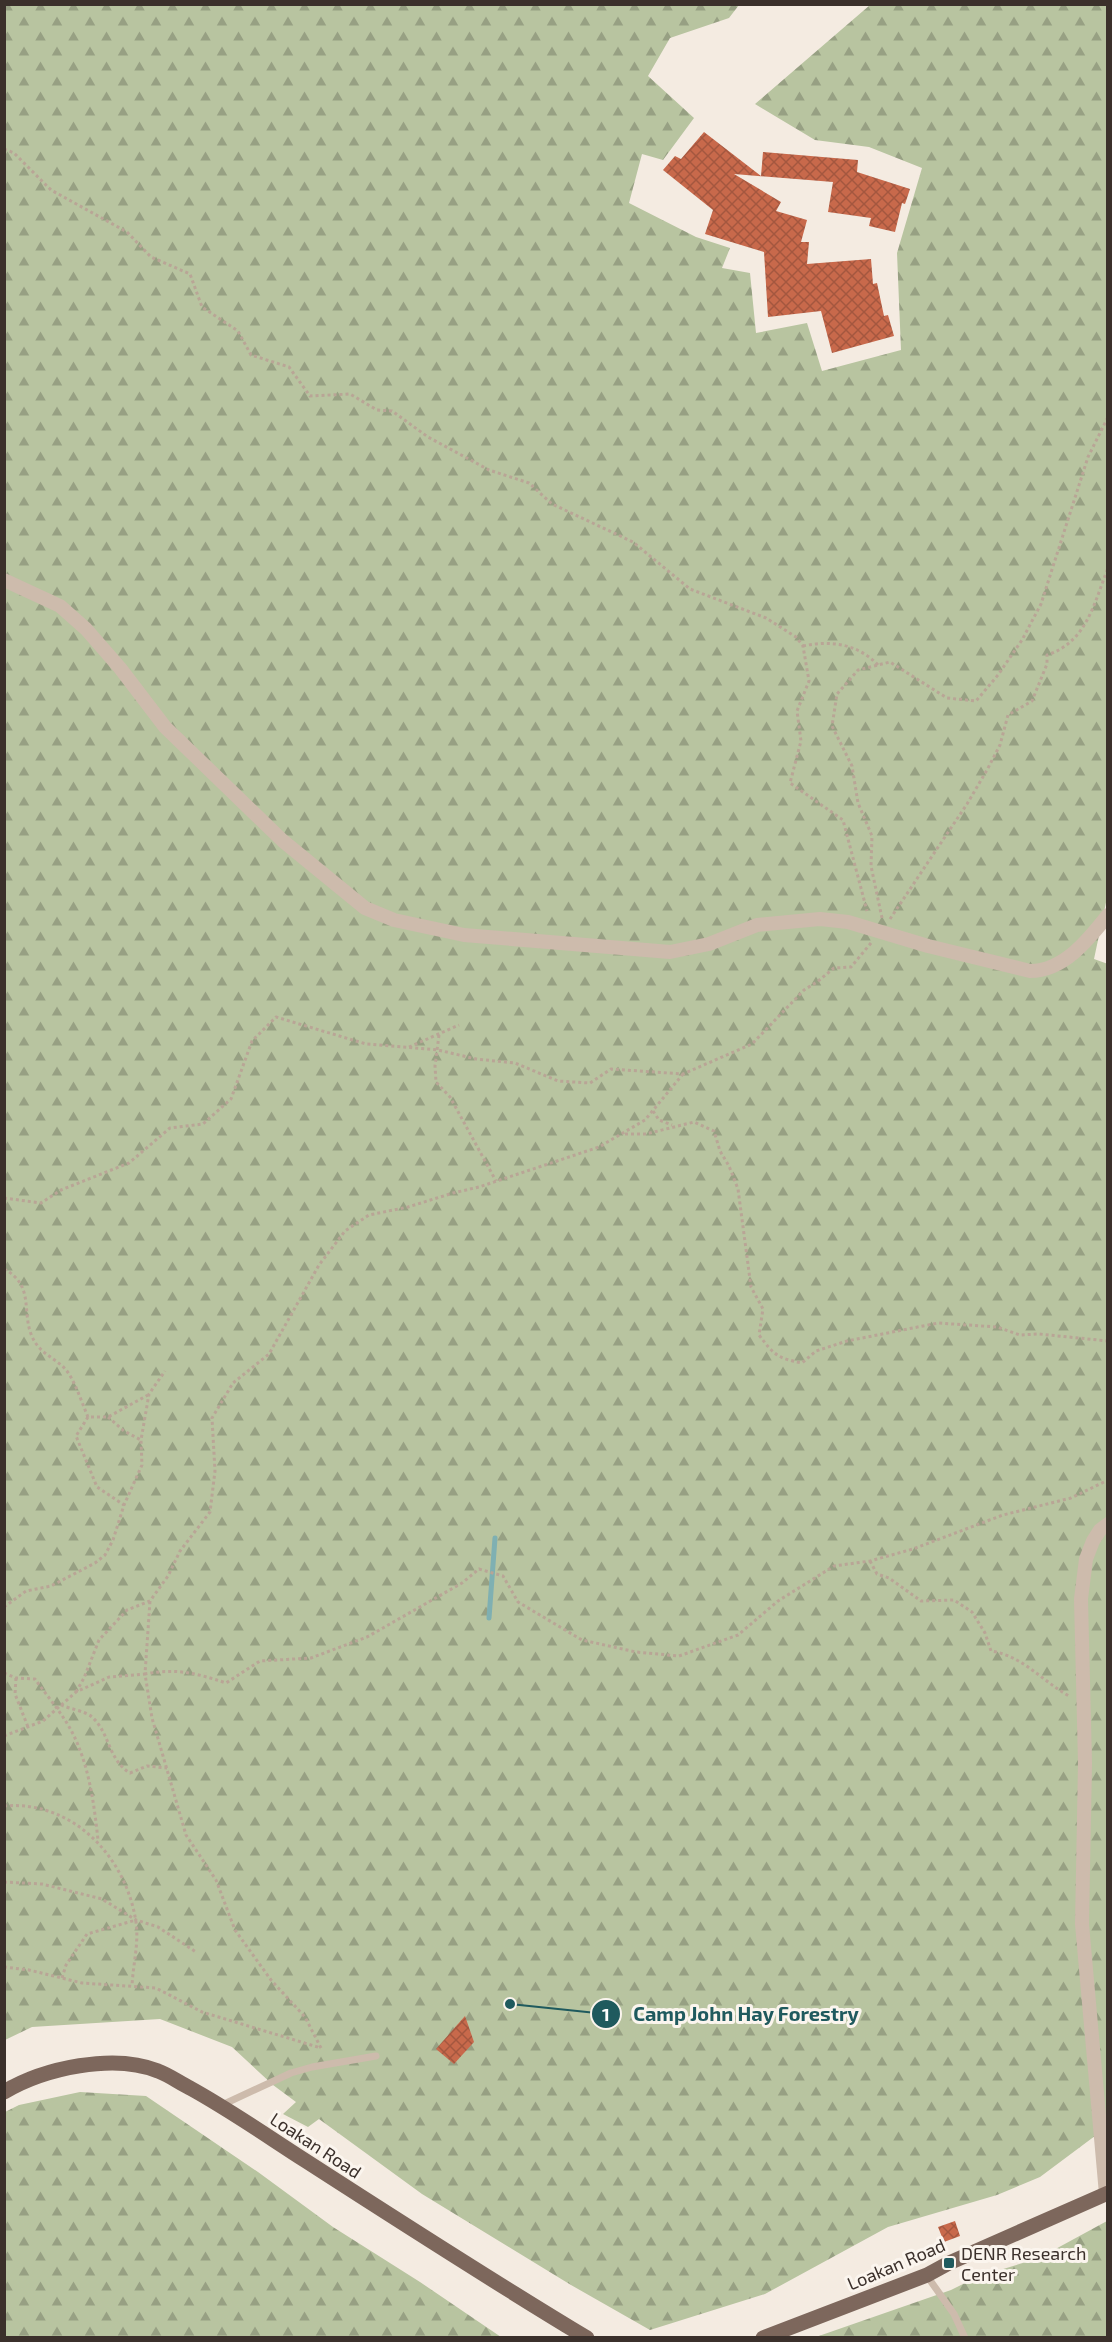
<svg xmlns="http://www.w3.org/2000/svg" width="1112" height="2342" font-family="'Exo 2',sans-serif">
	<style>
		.forest { fill: url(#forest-firs) }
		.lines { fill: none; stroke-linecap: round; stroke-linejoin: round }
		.stream { stroke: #7fb0b2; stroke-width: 5 }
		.building { fill: url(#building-cross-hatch) }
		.path { stroke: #b9a596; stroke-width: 3; stroke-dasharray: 3 3; stroke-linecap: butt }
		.lane { stroke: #cdbbac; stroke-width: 7 }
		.street { stroke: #cdbbac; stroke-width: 14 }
		.primary { stroke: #7d675c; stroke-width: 15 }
		.poi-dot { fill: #1f5a5e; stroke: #fbf5ee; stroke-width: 2 }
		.labels { text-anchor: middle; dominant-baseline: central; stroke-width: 6; stroke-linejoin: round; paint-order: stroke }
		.street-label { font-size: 18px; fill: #3b302b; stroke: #fbf5ee }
		.poi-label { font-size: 18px; fill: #3b302b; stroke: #fbf5ee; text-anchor: start }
		.leader { fill: none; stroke: #1f5a5e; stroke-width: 2 }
		.callout-dot { fill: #1f5a5e; stroke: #fbf5ee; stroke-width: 2 }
		.mark-label { font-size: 18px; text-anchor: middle; font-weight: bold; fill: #fff }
		.callout-label { font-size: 20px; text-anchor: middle; font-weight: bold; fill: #1f5a5e; stroke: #fbf5ee; stroke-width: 6; stroke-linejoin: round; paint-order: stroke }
	</style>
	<defs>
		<pattern id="forest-firs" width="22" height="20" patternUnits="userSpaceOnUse" patternTransform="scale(1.5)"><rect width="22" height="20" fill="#b8c4a0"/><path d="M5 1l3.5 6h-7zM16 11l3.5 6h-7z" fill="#97a083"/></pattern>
		<pattern id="building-cross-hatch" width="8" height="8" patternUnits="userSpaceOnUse" patternTransform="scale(1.5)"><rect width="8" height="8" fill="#c8694b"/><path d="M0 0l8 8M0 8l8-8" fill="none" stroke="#a4573f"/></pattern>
	</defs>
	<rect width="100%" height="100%" fill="#f4ebe1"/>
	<!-- forest -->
	<g class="forest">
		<path d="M5 5H739L729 18 670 38 648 76 694 118 663 160 642 154 629 203 696 237 730 248 722 268 750 273 756 333 807 323 822 371 901 350 897 253 922 168 869 147 815 140 755 104 870 5H1107L1108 893 1094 959 1108 964 1107 2127 1040 2177 997 2195 888 2227 765 2294 650 2330 571 2285 422 2194 319 2119 308 2127 283 2114 296 2102 273 2085 232 2047 160 2019 32 2027 5 2040Z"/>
		<path d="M80 2092 146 2096 258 2172 333 2227 420 2282 501 2337H5V2112L19 2105Z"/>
		<path d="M1107 2221V2337L813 2338 951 2290 977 2277 1039 2258Z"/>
	</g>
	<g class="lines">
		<!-- stream -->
		<path class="stream" d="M489 1618 495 1538"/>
	</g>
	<!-- building -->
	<g class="building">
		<path d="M704 132 761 176 763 152 858 160 857 172 910 189 905 204 902 203 895 232 869 226 871 218 828 212 833 182 734 174 781 202 776 211 807 220 801 242H809L807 264 871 259 873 284 877 283 884 316 888 315 894 336 832 353 821 311 768 317 764 252 705 234 713 210 663 170 675 156 681 159Z"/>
		<path d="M465 2016 474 2042 454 2064 436 2049Z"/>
		<path d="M955 2221 960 2236 944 2242 938 2227Z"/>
	</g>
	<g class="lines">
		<!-- path -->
		<g class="path">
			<path d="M4 149 14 153 51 190 127 232 151 257 190 274 202 307 238 331 251 355 289 367 310 396 350 394 377 410 392 411 428 437 489 470 529 483 552 504 633 542 690 589 766 618 796 637 803 646 809 681 797 711 801 741 790 783 843 820 867 911"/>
			<path d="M803 646C831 640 858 644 878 665"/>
			<path d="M882 918 871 866 872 836 858 803 852 766 832 726 837 694 858 670 890 662 947 698 976 701 998 675 1022 640 1041 604 1088 457 1108 417"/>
			<path d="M890 919 967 804 987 770 1000 745 1008 715 1032 701 1047 664V655C1087 642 1094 603 1108 568"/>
			<path d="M439 1035 435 1066 436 1082 450 1097 496 1181"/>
			<path d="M409 1047 459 1025"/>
			<path d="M653 1111 659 1120 672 1125"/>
			<path d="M625 1134H646L694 1122 714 1131 720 1151 729 1166 738 1189 751 1287 763 1309 759 1335C774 1355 777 1358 802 1363L816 1351 847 1341 938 1323 997 1327 1020 1335 1039 1334 1108 1341"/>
			<path d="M4 1198 41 1203 61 1190 129 1163 170 1128 203 1124 231 1099 252 1041 276 1017 366 1044 438 1050 476 1059 515 1063 558 1081 590 1083 611 1069 683 1074 752 1044 804 990 817 982 834 968 851 967 871 943"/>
			<path d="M4 1269C34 1285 22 1310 31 1334 39 1356 59 1358 69 1374 77 1387 82 1403 88 1417H108L148 1395"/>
			<path d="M88 1417 76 1436 97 1487 124 1505"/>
			<path d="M108 1417 124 1431 141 1440"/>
			<path d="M870 1561 877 1574 889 1578 921 1601 954 1600 972 1612 985 1633 991 1651C1023 1656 1042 1681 1069 1696"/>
			<path d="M4 1607 26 1591 51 1586 95 1563 105 1555 113 1540 124 1505 142 1465 141 1440 149 1394 165 1371"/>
			<path d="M4 1673 16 1678 35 1679C47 1696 62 1713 72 1732 89 1765 94 1803 98 1840"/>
			<path d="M16 1678 15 1694 28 1727"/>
			<path d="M76 1692 84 1678 99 1640 127 1610 150 1601 168 1576 180 1551 210 1512 215 1471 212 1418 233 1383 269 1354 319 1265 345 1231 369 1215 408 1207 453 1193 479 1187 599 1147 645 1120 683 1074"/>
			<path d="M61 1705C70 1709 85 1711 92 1717 110 1733 108 1760 130 1773L147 1766 167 1768"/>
			<path d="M4 1736 43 1721 76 1692 109 1677 145 1674 150 1601"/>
			<path d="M4 1806C72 1800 126 1856 136 1922 139 1944 133 1964 132 1986"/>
			<path d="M4 1882 42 1884 102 1899 136 1920 158 1927 196 1952"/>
			<path d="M4 1967 29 1970 82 1983 156 1988 202 2012 321 2048"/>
			<path d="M62 1978 66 1965 87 1934 136 1920"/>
			<path d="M321 2048 305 2017 271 1980 235 1930 216 1880 186 1835 152 1718 145 1674C176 1668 196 1673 226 1683L260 1661 311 1658 367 1637 462 1583 479 1569 503 1576 518 1602 582 1640 636 1652 679 1656 738 1635 778 1601 834 1566 870 1561 913 1549 1003 1515 1071 1498 1108 1480"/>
		</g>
		<!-- lane -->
		<g class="lane">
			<path d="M222 2105 291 2073 312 2067 376 2056"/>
			<path d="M927 2276 954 2314 965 2338"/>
		</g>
		<!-- street -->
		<g class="street">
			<path d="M4 580 60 606 86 629 120 668 165 727 283 841 365 908 394 920 464 935 670 952 709 944 757 925 820 919 848 922 928 946 1030 971C1064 971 1089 939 1108 915"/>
			<path d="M1106 2194 1082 1924 1085 1763 1081 1599 1086 1559 1093 1541 1100 1530 1108 1524"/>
		</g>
		<!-- primary -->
		<g class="primary">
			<path d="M4 2092C44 2068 114 2053 158 2071 169 2075 180 2083 190 2088 230 2110 267 2136 306 2161 399 2221 492 2281 587 2338"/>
			<path d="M763 2338 927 2275 949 2263 1108 2193"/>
		</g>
	</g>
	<!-- markers -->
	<rect class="poi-dot" x="943" y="2257" width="12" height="12" rx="3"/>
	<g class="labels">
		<!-- street labels -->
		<g class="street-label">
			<text transform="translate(316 2145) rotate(33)">Loakan Road</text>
			<text transform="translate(896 2264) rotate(-23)">Loakan Road</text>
		</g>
		<!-- poi labels -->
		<g class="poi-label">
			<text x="961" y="2253">DENR Research<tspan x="961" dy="21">Center</tspan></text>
		</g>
	</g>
	<!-- callouts -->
	<path class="leader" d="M510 2004L606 2014"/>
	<g class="callout-dot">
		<circle cx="510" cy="2004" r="6"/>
		<circle cx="606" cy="2014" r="15"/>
	</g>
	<g class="mark-label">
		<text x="606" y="2021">1</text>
	</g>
	<g class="callout-label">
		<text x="746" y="2021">Camp John Hay Forestry</text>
	</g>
	<!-- border -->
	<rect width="1112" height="2342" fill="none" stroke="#3b302b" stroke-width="12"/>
</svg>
